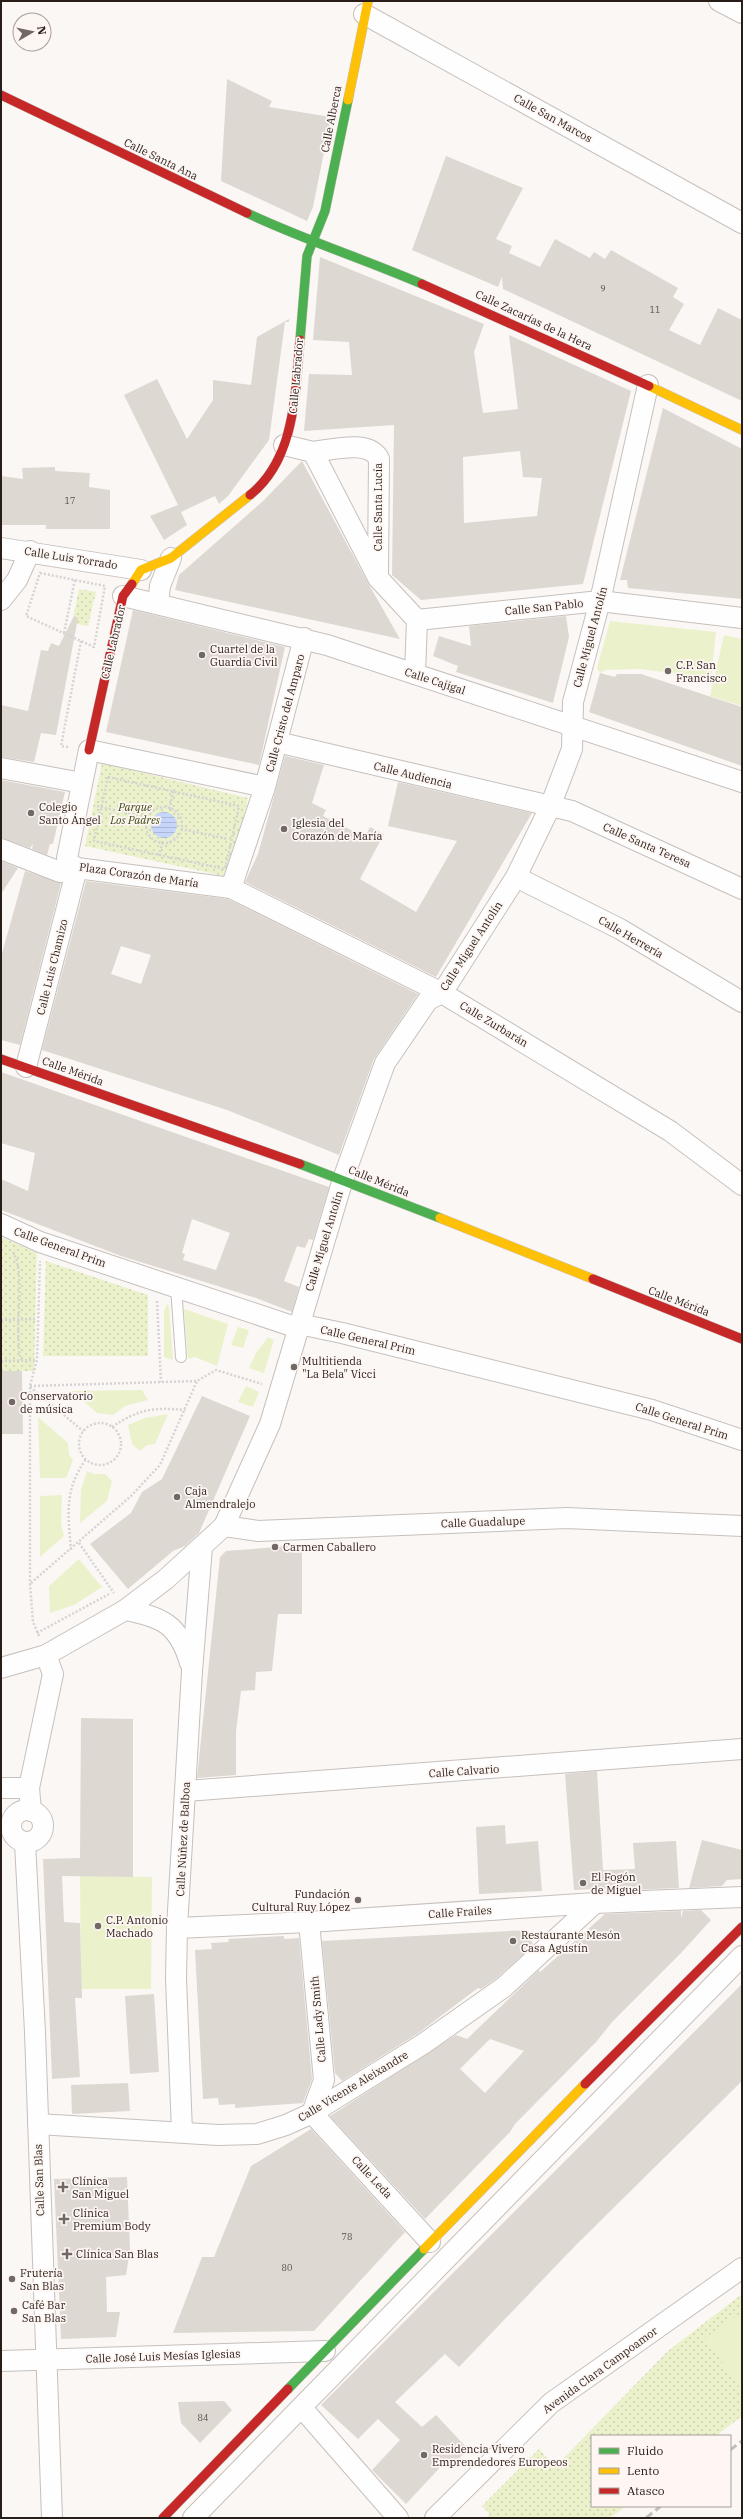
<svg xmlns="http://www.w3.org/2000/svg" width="743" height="2519" font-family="'IBM Plex Serif',serif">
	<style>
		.grass { fill: url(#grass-dots) }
		.garden { fill: #ebf2cb }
		.water { fill: url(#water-rules) }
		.building { fill: #ded8d2; fill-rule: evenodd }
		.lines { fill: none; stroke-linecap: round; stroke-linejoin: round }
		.lane-casing { stroke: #c7c0bc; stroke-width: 12 }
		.street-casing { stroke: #c7c0bc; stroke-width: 22 }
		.fast-casing { stroke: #c7c0bc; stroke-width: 10 }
		.slow-casing { stroke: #c7c0bc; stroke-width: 10 }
		.jam-casing { stroke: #c7c0bc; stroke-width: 10 }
		.path { stroke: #d5d3d3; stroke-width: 2.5; stroke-dasharray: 2 2; stroke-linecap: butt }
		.lane { stroke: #fefefe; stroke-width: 10 }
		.street { stroke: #fefefe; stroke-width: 20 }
		.fast { stroke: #4caf50; stroke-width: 9 }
		.slow { stroke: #ffc107; stroke-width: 9 }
		.jam { stroke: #c62828; stroke-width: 9 }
		.rail { stroke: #c2c0bf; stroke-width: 3; stroke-dasharray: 8 4; stroke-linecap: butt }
		.poi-dot { fill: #726965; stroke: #fdf6f3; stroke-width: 1.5 }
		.labels { text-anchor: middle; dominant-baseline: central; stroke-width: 3.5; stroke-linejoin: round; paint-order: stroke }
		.number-label { font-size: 9px; fill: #564c46 }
		.street-label { font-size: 11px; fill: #291d18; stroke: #fdf6f3 }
		.poi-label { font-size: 11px; fill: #291d18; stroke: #fdf6f3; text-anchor: start }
		.park-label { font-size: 11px; font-style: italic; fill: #3c450e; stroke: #fdf6f3 }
	</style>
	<defs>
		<pattern id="grass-dots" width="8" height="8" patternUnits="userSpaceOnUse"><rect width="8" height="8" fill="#ebf2cb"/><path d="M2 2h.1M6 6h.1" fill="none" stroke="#cacfae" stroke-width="1.8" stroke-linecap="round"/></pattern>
		<pattern id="water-rules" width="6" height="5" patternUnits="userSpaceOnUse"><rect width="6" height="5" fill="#c6d6fa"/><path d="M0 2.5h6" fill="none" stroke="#aab7d6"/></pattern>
	</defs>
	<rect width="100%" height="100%" fill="#fbf7f5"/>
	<!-- grass -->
	<g class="grass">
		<path d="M79 589 96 592 88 626 72 623Z"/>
		<path d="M102 763 248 798 229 877 85 846Z"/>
		<path d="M1 1237 37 1253 34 1371H1Z"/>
		<path d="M46 1261 148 1295V1356H43Z"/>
		<path d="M742 2294V2416L716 2436H592V2506H626L610 2518H485L490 2514 482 2506 539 2449 555 2467 668 2351Z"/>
	</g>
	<!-- garden -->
	<g class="garden">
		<path d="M610 621 716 632 711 678 640 669 605 670 600 673 597 668Z"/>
		<path d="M724 635 742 639V706L710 696Z"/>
		<path d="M167 1304 169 1307 173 1360 164 1357V1311Z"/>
		<path d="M184 1309 228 1324 217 1366 195 1357 188 1359Z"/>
		<path d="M238 1327 249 1330 243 1348 231 1345Z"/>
		<path d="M268 1337 274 1340 264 1373 249 1368 256 1353Z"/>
		<path d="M246 1386 259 1392 253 1407 238 1402Z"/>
		<path d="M142 1390 148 1400 125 1406 113 1415 97 1413 72 1391Z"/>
		<path d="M168 1414 155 1444 147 1445 140 1451 132 1444 128 1425 145 1418Z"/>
		<path d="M38 1417 68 1443 69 1455 73 1460 66 1478H40Z"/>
		<path d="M87 1471 94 1474H105L112 1481 107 1501 80 1523 81 1490Z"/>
		<path d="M62 1495 61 1524 64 1536 40 1557V1496Z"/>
		<path d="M79 1559 102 1587 74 1605 50 1613 49 1586Z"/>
		<path d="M80 1876 152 1877 151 1989H81Z"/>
		<path d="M742 2312V2391L705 2338Z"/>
	</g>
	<!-- water -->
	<circle class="water" cx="164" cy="825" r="13"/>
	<!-- building -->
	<g class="building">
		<path d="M227 79 272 101 269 107 331 117 313 207 307 221 221 181Z"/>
		<path d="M446 156 523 188 496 239 512 246 509 253 540 267 555 239 590 258 594 252 605 259 611 250 678 288 673 297 684 304 669 330 700 345 718 308 742 320V401L503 289 502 277 498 287 412 250Z"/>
		<path d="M320 257 484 324 474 352 483 413 518 409 509 335 631 391 583 584 421 600 392 575 394 425 304 431 309 374 352 375 349 342 313 340ZM520 451 523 477 542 478 537 516 464 523 463 457Z"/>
		<path d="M289 319V322H285L269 440 228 496 219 504 215 496 181 512 187 525 164 540 150 516 178 505 181 511 124 395 157 379 187 439 213 400V380L251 385 257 337Z"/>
		<path d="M663 408 742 449V599L628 588 627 580H620Z"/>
		<path d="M302 461 368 583 400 639 175 590 179 575 263 501Z"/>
		<path d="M55 467V471L90 473 89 487 110 490V529H46V525H1V476L23 479 22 468Z"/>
		<path d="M133 610 285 647 259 765 106 732Z"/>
		<path d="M74 616 78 618 56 735 41 733 34 762 1 757V705L28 711 41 650 48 651 51 643 59 646Z"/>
		<path d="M566 616 569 637 553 703 456 672 458 666 433 656 439 636 471 646 469 626Z"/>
		<path d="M600 673 615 677 617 674H641L742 707V766L589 712Z"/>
		<path d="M285 756 324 765 312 803 326 810 323 816 365 837 370 827 384 834 360 879 416 912 457 841 388 826 398 782 532 813 436 977 245 882 258 854Z"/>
		<path d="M1 780 65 792 53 844H50L47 855 32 849 33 844 30 848 1 838Z"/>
		<path d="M1 861 18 868 1 894Z"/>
		<path d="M25 871 61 883 20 1045 1 1040V957Z"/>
		<path d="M86 881 228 899 418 994 374 1059 339 1155 227 1110 42 1050ZM121 946 151 955 141 984 111 974Z"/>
		<path d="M1 1072 329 1187 313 1240 309 1239 305 1248 297 1246 284 1281 299 1287 292 1312 256 1298 121 1256 1 1210V1179L28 1191 35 1153 1 1143ZM192 1219 230 1233 216 1270 183 1260 185 1254 182 1253Z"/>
		<path d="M1 1371H22L23 1434H1Z"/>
		<path d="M202 1396 250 1416 199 1533 185 1546 173 1551 128 1589 90 1544 131 1513 142 1492 162 1479Z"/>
		<path d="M302 1545V1614H278L272 1671 256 1672 255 1690 241 1691 236 1731V1775L197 1778 220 1557 226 1551Z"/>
		<path d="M81 1718 133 1719V1877L62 1876 64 1922 80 1923 82 1998H75L80 2077 52 2079 43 1859 80 1858Z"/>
		<path d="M597 1771 603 1870 635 1869 633 1843 676 1841 679 1888 631 1890 634 1887 574 1890 565 1774Z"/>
		<path d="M505 1825 506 1844 538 1841 542 1891 479 1894 476 1827Z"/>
		<path d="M702 1840 742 1850V1879L727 1880 722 1886 689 1888Z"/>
		<path d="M701 1910 711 1920 681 1953 612 2022 597 2041 515 2124 510 2132 425 2219 330 2116 456 2035 467 2039 539 1970 540 1972 605 1914 681 1911V1918L683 1911ZM490 2039 524 2051 485 2093 460 2069Z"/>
		<path d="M528 1930 533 1945 497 1978 481 1989 478 1988 417 2034 342 2081 335 2073 322 1941Z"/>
		<path d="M284 1936V1939L299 1938 312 2079 303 2103 235 2108V2104L219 2105 218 2098 203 2099 195 1950 212 1949 211 1943 229 1942 228 1939Z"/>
		<path d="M742 1984V2081L576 2245 459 2367 445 2354 395 2402 422 2427 436 2415 468 2449 451 2467 446 2461 406 2504 372 2470 400 2440 378 2419 358 2439 321 2405Z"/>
		<path d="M154 1994 159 2072 130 2074 125 1996Z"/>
		<path d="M128 2083 130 2111 72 2114 71 2085Z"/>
		<path d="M311 2129 405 2232 314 2331 173 2333 202 2257H214L251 2166Z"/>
		<path d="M127 2177 130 2250 126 2275 106 2277 107 2312H120L116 2337 61 2339 54 2179Z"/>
		<path d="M224 2401 232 2410 200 2443 181 2423 178 2402Z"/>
	</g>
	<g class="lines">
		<defs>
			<path id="lane" d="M176 1287 181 1357"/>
			<g id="street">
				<path d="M719 1 742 13"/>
				<path d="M364 14 742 223"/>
				<path d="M284 445 313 452 378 578 417 620 415 674"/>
				<path d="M313 452C332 450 369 439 379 459L378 574"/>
				<path d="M1 548 141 570"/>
				<path d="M123 596 327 645 742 782"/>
				<path d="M1 600 17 580 30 551"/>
				<path d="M158 604 160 586 171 558"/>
				<path d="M417 620 600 601 742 618"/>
				<path d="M277 742 572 811 742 889"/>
				<path d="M1 768 82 783"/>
				<path d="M265 787 89 750 67 858 69 863 77 868 231 888 265 787 304 638"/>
				<path d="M1 849 60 872 77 868 26 1067"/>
				<path d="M516 877 620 929 742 1002"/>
				<path d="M231 888 442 993 670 1131 742 1185"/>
				<path d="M1 1224 40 1242 298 1328 304 1325 342 1333 652 1410 742 1440"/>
				<path d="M224 1526 258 1531 567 1518 742 1526"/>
				<path d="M125 1610C163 1617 179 1625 190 1663"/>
				<path d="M1 1668 46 1655 125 1610 166 1579 224 1526 270 1424 343 1179 385 1063 428 1000 442 993 516 877 550 807 572 749 573 702 600 601 648 385"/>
				<path d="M1 1788H29"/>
				<path d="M186 1791 742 1749"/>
				<circle cx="27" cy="1826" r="16"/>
				<path d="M31 1811 29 1788 53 1674 46 1655"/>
				<path d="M25 1843 35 2032 52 2518"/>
				<path d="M309 1922 324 2080 312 2113"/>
				<path d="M177 1928 309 1922 595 1903 742 1897"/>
				<path d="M312 2113 430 2242"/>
				<path d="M38 2124 218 2135 257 2134 286 2125 312 2113 423 2044 504 1987 595 1903"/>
				<path d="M182 2132 176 1978 177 1928 192 1671 202 1547"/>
				<path d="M1 2361 325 2351"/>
				<path d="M302 2408 398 2518"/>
				<path d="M193 2518 742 1956"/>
				<path d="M435 2518 551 2403 742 2268"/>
			</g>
			<g id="fast">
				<path d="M247 213C304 240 364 259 422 284"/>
				<path d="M300 340 307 256 325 211 348 100"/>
				<path d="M300 1164 440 1218"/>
				<path d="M288 2389 424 2249"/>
			</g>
			<g id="slow">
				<path d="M348 100 368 1"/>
				<path d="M649 386 742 430"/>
				<path d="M132 584 141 570 171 558 250 495"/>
				<path d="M440 1218 593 1279"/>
				<path d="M424 2249 585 2084"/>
			</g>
			<g id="jam">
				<path d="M1 95 247 213"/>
				<path d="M422 284 649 386"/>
				<path d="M250 495C296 458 295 392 300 340"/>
				<path d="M89 750 123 596 132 584"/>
				<path d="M1 1059 300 1164"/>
				<path d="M593 1279 742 1339"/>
				<path d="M585 2084 742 1927"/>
				<path d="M163 2518 288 2389"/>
			</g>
		</defs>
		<!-- lane casing -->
		<use href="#lane" class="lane-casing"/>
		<!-- street casing -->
		<use href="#street" class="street-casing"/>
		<!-- fast casing -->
		<use href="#fast" class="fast-casing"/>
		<!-- slow casing -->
		<use href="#slow" class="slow-casing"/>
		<!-- jam casing -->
		<use href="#jam" class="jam-casing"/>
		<!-- path -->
		<g class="path">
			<path d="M40 573 105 586 94 647 26 616Z"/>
			<path d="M64 633 75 579"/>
			<path d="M68 747 61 746 81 641"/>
			<path d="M108 777 239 806 225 869 94 841Z"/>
			<path d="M97 806 148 818"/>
			<circle cx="164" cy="825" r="18"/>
			<path d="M170 809 173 790"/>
			<path d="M181 829 228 839"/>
			<path d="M159 856 162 843"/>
			<path d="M13 1252C27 1276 13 1329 21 1360"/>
			<path d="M157 1301 161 1382"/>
			<path d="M1 1320 37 1319"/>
			<path d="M1 1361 37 1360"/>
			<path d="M30 1386 197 1381 216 1370 262 1384"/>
			<path d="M30 1387 83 1431"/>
			<circle cx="100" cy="1444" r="21"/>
			<path d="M112 1427C139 1409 153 1407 185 1410"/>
			<path d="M79 1543 114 1593"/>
			<path d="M71 1550C68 1514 64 1490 86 1459"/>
			<path d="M31 1583 131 1496 160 1465 197 1381"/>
			<path d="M37 1633 109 1594"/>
			<path d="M39 1636 33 1622 30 1584V1386L37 1360 40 1261"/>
		</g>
		<!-- lane -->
		<use href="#lane" class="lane"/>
		<!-- street -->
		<use href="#street" class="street"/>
		<!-- fast -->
		<use href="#fast" class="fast"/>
		<!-- slow -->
		<use href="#slow" class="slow"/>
		<!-- jam -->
		<use href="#jam" class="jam"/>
		<!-- rail -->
		<g class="rail">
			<path d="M730 2450 742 2441"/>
			<path d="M646 2518 661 2506"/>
		</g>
	</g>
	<!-- markers -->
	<g class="poi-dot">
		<circle cx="202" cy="655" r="4"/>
		<circle cx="668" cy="671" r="4"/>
		<circle cx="31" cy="813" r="4"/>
		<circle cx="284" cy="829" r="4"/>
		<circle cx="294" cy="1367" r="4"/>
		<circle cx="12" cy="1402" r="4"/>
		<circle cx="177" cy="1497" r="4"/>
		<circle cx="275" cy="1547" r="4"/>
		<circle cx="583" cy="1883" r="4"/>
		<circle cx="358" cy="1900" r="4"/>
		<circle cx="98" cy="1926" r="4"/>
		<circle cx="513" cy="1941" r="4"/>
		<path d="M61 2181h4v4h4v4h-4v4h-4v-4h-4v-4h4z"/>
		<path d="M62 2213h4v4h4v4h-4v4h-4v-4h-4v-4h4z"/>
		<path d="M65 2248h4v4h4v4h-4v4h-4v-4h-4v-4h4z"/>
		<circle cx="12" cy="2279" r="4"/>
		<circle cx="14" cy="2311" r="4"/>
		<circle cx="424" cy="2455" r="4"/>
	</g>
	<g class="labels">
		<!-- number labels -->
		<g class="number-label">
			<text x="603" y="288">9</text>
			<text x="655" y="309">11</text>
			<text x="70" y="500">17</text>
			<text x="347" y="2236">78</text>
			<text x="287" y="2267">80</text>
			<text x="203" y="2417">84</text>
		</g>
		<!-- street labels -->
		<g class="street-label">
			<text transform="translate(553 118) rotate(29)">Calle San Marcos</text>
			<text transform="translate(331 119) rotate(-79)">Calle Alberca</text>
			<text transform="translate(161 159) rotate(26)">Calle Santa Ana</text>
			<text transform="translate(534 320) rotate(25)">Calle Zacarías de la Hera</text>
			<text transform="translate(296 376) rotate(-85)">Calle Labrador</text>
			<text transform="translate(378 507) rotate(-90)">Calle Santa Lucía</text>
			<text transform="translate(71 558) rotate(9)">Calle Luis Torrado</text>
			<text transform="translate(544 607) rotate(-6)">Calle San Pablo</text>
			<text transform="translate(590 637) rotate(-75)">Calle Miguel Antolín</text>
			<text transform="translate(113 642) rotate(-77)">Calle Labrador</text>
			<text transform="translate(435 681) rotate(18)">Calle Cajigal</text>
			<text transform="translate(285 713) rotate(-75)">Calle Cristo del Amparo</text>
			<text transform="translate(413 775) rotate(14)">Calle Audiencia</text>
			<text transform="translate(647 845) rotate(24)">Calle Santa Teresa</text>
			<text transform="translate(139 875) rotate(8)">Plaza Corazón de María</text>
			<text transform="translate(631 937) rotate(30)">Calle Herrería</text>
			<text transform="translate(471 946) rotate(-57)">Calle Miguel Antolín</text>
			<text transform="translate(52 967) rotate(-76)">Calle Luis Chamizo</text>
			<text transform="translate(494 1024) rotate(31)">Calle Zurbarán</text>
			<text transform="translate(73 1071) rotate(20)">Calle Mérida</text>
			<text transform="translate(379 1181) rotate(22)">Calle Mérida</text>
			<text transform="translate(324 1241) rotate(-73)">Calle Miguel Antolín</text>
			<text transform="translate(60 1247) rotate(20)">Calle General Prim</text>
			<text transform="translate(679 1301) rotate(21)">Calle Mérida</text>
			<text transform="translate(368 1340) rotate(13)">Calle General Prim</text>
			<text transform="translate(682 1421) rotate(18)">Calle General Prim</text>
			<text transform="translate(483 1522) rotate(-2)">Calle Guadalupe</text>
			<text transform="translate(464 1771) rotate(-4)">Calle Calvario</text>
			<text transform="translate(183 1839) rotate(-87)">Calle Núñez de Balboa</text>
			<text transform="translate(460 1912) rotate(-4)">Calle Frailes</text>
			<text transform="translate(318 2019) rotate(-95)">Calle Lady Smith</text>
			<text transform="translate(353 2086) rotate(-31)">Calle Vicente Aleixandre</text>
			<text transform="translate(372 2177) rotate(47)">Calle Leda</text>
			<text transform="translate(39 2180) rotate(-92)">Calle San Blas</text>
			<text transform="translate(163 2356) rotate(-2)">Calle José Luis Mesías Iglesias</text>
			<text transform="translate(600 2370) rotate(-36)">Avenida Clara Campoamor</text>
		</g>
		<!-- poi labels -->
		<g class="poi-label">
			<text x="210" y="649">Cuartel de la<tspan x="210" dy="13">Guardia Civil</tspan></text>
			<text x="676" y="665">C.P. San<tspan x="676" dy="13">Francisco</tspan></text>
			<text x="39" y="807">Colegio<tspan x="39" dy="13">Santo Ángel</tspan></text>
			<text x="292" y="823">Iglesia del<tspan x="292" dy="13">Corazón de María</tspan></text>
			<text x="302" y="1361">Multitienda<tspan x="302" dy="13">"La Bela" Vicci</tspan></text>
			<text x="20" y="1396">Conservatorio<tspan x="20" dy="13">de música</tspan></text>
			<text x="185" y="1491">Caja<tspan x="185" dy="13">Almendralejo</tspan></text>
			<text x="283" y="1547">Carmen Caballero</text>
			<text x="591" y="1877">El Fogón<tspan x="591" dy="13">de Miguel</tspan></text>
			<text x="350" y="1894" text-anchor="end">Fundación<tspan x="350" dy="13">Cultural Ruy López</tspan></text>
			<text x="106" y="1920">C.P. Antonio<tspan x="106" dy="13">Machado</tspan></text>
			<text x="521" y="1935">Restaurante Mesón<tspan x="521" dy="13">Casa Agustín</tspan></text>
			<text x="72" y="2181">Clínica<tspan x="72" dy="13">San Miguel</tspan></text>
			<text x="73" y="2213">Clínica<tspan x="73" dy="13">Premium Body</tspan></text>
			<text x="76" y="2254">Clínica San Blas</text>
			<text x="20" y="2273">Frutería<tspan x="20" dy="13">San Blas</tspan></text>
			<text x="22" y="2305">Café Bar<tspan x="22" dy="13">San Blas</tspan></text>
			<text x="432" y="2449">Residencia Vivero<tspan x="432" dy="13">Emprendedores Europeos</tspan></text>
		</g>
		<!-- park labels -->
		<g class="park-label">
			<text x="135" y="807">Parque<tspan x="135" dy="13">Los Padres</tspan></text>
		</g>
	</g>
	<!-- border -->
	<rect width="743" height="2519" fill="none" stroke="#291d18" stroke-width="4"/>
	<!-- legend -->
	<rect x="591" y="2435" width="140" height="72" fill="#fdf6f3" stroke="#a89f9b"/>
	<rect x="599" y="2448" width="20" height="6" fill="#4caf50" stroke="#a89f9b"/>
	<text x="627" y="2455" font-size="12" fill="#291d18">Fluido</text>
	<rect x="599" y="2468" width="20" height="6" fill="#ffc107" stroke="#a89f9b"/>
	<text x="627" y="2475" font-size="12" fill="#291d18">Lento</text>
	<rect x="599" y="2488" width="20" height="6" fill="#c62828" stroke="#a89f9b"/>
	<text x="627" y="2495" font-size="12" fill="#291d18">Atasco</text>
	<!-- north arrow -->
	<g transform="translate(32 32) rotate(81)"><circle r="19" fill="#fdf6f3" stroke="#a89f9b"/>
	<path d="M0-3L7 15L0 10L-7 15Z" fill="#726965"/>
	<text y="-6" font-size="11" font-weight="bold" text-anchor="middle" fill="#291d18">N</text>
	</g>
</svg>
